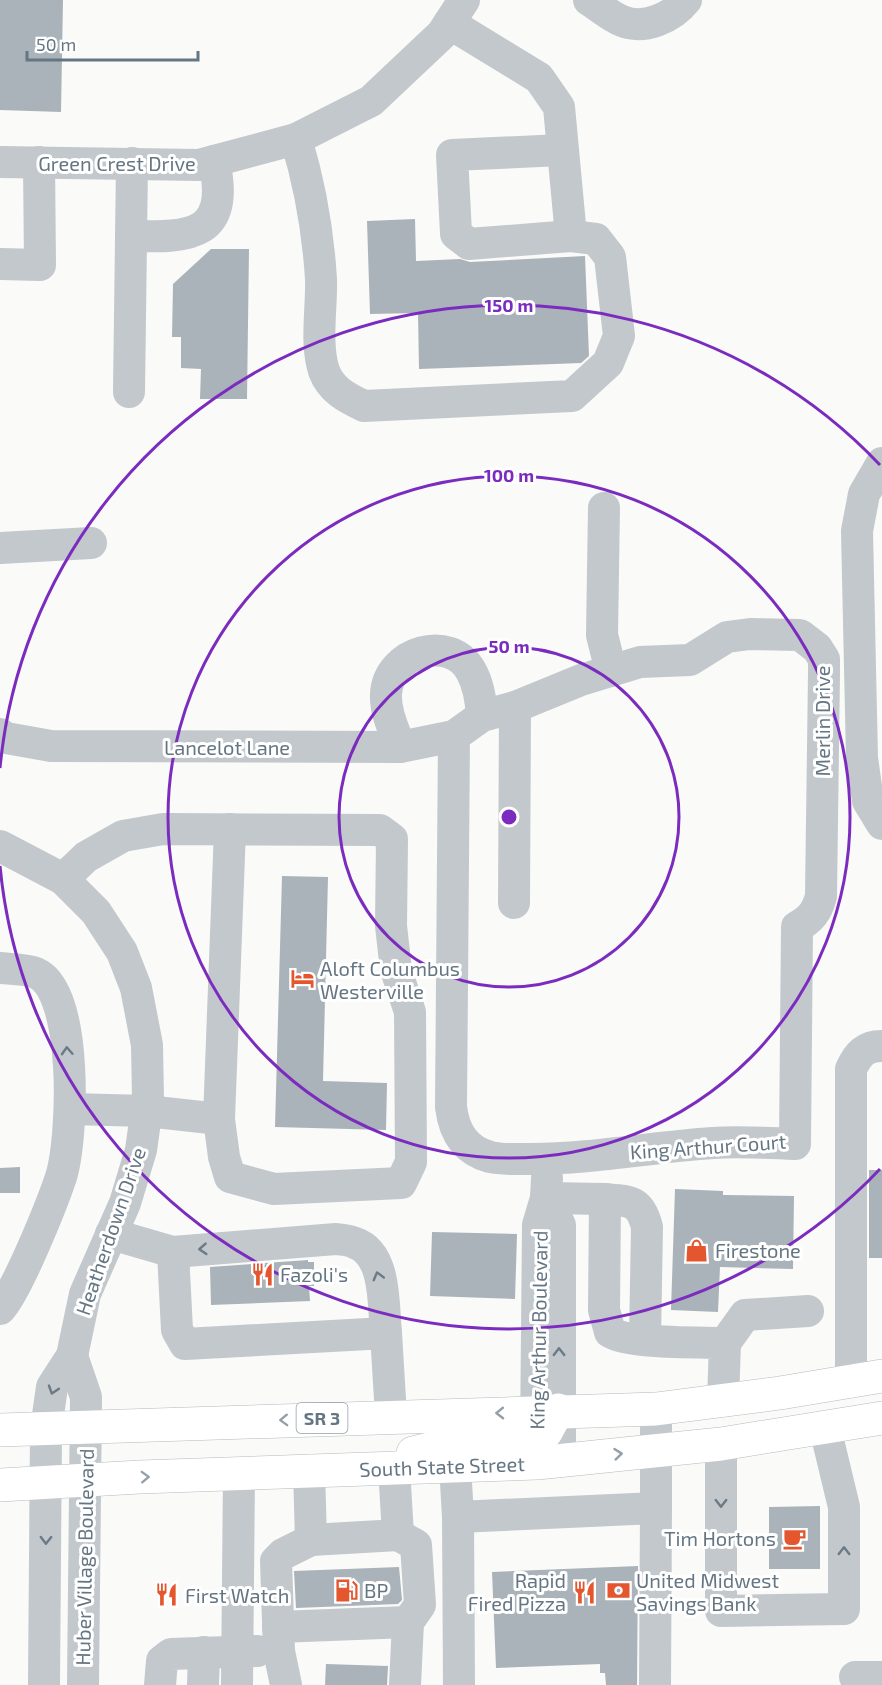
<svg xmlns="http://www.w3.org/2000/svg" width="882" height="1685" font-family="'Exo 2',sans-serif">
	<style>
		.building { fill: #aab3b9 }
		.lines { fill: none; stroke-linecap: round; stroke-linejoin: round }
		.major-casing { stroke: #b5babe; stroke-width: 34 }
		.minor { stroke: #c3c8cc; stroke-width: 32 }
		.major { stroke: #fff; stroke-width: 33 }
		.oneway { stroke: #6a7a87 }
		.oneway2 { stroke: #939fa8 }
		.ring { fill: none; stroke: #7b2cbf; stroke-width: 3 }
		.labels { text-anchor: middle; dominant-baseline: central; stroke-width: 6; stroke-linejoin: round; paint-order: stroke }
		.shield { fill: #fff; stroke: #939fa8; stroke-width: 1.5 }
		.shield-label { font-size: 18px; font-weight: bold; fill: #657683 }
		.street-label { font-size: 20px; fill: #657683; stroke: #fff }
		.poi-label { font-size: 20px; fill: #657683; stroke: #fff; text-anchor: start }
		.centre { fill: #7b2cbf; stroke: #fff; stroke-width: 3 }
		.ring-label { font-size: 18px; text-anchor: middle; font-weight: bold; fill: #7b2cbf; stroke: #fff; stroke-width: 6; stroke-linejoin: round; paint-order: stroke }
	</style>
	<rect width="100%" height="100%" fill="#fafaf8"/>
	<!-- building -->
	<g class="building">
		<path d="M0 0H63L61 112 0 110Z"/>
		<path d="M415 219 416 261 460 259 470 262 585 256 589 356 581 363 419 369 418 313 370 314 367 221Z"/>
		<path d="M211 249H249L247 399H200L201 369 181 368V337H172L173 284Z"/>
		<path d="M282 876 328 877 323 1081 387 1083 386 1130 275 1127Z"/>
		<path d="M20 1167V1193H0V1168Z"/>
		<rect x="869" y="1170" width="13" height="88"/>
		<path d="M675 1189 723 1191V1195L794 1196 793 1269 720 1267 718 1312 671 1310Z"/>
		<path d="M432 1232 517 1234 515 1299 430 1296Z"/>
		<path d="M308 1260V1262H314V1286H309L310 1301 211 1305 210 1267Z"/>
		<path d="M820 1506V1569H769V1507Z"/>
		<path d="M638 1566 637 1685H606L605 1673H600V1664L496 1668 492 1572Z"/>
		<path d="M399 1567 402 1600 398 1604 296 1608 294 1571Z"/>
		<path d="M326 1664 388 1666 387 1685H325Z"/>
	</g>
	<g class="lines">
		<defs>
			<g id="major">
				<path d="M0 1430 656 1409 780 1393 882 1376"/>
				<path d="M413 1453 461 1441 536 1436 546 1432 558 1410"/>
				<path d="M0 1485 140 1477 537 1463 721 1444 882 1418"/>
			</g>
		</defs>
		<!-- major casing -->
		<use href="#major" class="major-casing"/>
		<!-- minor -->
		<g class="minor">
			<path d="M589 0C600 7 611 17 622 21 644 30 672 18 686 0"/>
			<path d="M449 23 539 78 559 107 571 236"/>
			<path d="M296 139C310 185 318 231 321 279 322 307 315 344 324 371 331 390 347 398 364 406L572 396 608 363 619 336 610 257 596 239 571 236 469 244 456 234 452 155 562 150"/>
			<path d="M0 162 199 165 296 139 371 101 442 34 464 0"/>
			<path d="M131 236C192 238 231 235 214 161"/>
			<path d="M0 264 40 265 39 162"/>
			<path d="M129 392 132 163"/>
			<path d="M882 463 864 494 857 531 862 758 868 801 882 824"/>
			<path d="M604 508 602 635 611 671"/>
			<path d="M0 548 91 543"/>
			<path d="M0 734 6 738 51 746 400 747 454 736 482 716 515 707 581 680 640 662 690 660 727 637 750 634 800 635 817 648 824 659V673L821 896C817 912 811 919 797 927L795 1144C768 1143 740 1141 713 1143 652 1147 592 1159 531 1159 518 1159 503 1160 490 1157 465 1150 454 1132 451 1107L454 736"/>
			<path d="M400 747C394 730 385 712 386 694 388 652 450 633 471 671 479 685 481 701 482 716"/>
			<path d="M0 846 63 879 96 912 122 952 136 988 147 1045 148 1100 141 1150 125 1203 85 1294 72 1356 52 1387 46 1429 44 1685"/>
			<path d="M63 879 86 857 123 836 163 829 380 830 392 839 391 926 396 970 410 1012 411 1162 401 1183 274 1189 230 1177 224 1157 219 1119 147 1111 70 1109"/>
			<path d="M514 903 515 707"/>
			<path d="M0 968C10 969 27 969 36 973 79 992 73 1139 61 1177 52 1204 17 1291 0 1309"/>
			<path d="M219 1119 230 829"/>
			<path d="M546 1198 605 1199 604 1310 610 1332C628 1344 699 1342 725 1343L723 1401"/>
			<path d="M605 1199C630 1201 640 1200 647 1227L645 1339"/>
			<path d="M550 1207 560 1225V1460"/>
			<path d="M111 1234 173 1252 177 1330 185 1344 386 1333 391 1416"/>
			<path d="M173 1252 336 1239C342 1240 350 1240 355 1243 387 1254 383 1306 386 1333"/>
			<path d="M725 1343 745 1315 808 1311"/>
			<path d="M72 1356 86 1397 83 1685"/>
			<path d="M851 1382V1069C858 1054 865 1046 882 1046"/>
			<path d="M536 1439 538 1225 546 1198 547 1178"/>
			<path d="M721 1444V1611L844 1609V1507L825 1428"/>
			<path d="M455 1465 458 1517 656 1508V1409"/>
			<path d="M394 1467 398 1535 416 1545 420 1605 408 1622 405 1685"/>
			<path d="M458 1517 459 1685"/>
			<path d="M311 1540 398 1535"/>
			<path d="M278 1627 408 1622"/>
			<path d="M855 1677H882"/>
			<path d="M160 1685 162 1661 171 1654 257 1651"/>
			<path d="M203 1685 204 1652"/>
			<path d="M237 1685 239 1473"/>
			<path d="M286 1685 279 1651 276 1561 283 1554 311 1540 309 1470"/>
			<path d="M655 1685 656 1508"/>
		</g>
		<!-- major -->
		<use href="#major" class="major"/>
	</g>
	<!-- one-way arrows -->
	<defs><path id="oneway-chevron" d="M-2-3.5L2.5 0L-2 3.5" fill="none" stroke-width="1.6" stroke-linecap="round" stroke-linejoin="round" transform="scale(1.5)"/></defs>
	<g class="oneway">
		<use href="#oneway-chevron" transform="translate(67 1051) rotate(-93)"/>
		<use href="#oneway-chevron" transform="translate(203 1249) rotate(176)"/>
		<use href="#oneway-chevron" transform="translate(378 1276) rotate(-105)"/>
		<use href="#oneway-chevron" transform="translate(559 1352) rotate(-90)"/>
		<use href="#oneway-chevron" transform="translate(53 1390) rotate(108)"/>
		<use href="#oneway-chevron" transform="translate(721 1503) rotate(90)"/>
		<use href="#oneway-chevron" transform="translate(46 1540) rotate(91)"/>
		<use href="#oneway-chevron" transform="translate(844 1551) rotate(-90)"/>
	</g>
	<g class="oneway2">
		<use href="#oneway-chevron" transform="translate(500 1413) rotate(179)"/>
		<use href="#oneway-chevron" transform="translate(284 1420) rotate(178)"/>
		<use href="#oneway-chevron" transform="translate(618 1454) rotate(-6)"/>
		<use href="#oneway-chevron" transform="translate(145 1477) rotate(-2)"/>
	</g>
	<!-- distance rings -->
	<g class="ring">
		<circle cx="509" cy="817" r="170"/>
		<circle cx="509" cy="817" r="341"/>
		<path d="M880 1169A511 511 0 0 1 0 866M0 768A511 511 0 0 1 880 465"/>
	</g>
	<!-- icons -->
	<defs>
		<symbol id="hotel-bare" viewBox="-9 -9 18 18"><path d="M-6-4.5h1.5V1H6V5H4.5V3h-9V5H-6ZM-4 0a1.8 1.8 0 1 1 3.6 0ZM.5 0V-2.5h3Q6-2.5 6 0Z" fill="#e4572e" stroke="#fff" stroke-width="2.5" paint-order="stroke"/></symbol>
		<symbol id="shop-bare" viewBox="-9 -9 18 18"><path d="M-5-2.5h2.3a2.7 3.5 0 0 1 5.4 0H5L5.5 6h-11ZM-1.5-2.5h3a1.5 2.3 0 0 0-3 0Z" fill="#e4572e" stroke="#fff" stroke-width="2.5" paint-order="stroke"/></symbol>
		<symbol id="restaurant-bare" viewBox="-9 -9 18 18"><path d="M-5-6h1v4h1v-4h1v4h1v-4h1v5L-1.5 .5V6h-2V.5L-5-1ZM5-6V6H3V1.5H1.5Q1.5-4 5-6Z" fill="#e4572e" stroke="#fff" stroke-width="2.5" paint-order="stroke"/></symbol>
		<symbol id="cafe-bare" viewBox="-9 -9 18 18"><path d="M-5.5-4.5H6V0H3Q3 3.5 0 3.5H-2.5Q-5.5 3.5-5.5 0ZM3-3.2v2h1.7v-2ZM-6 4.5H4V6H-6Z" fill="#e4572e" stroke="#fff" stroke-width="2.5" paint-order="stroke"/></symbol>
		<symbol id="fuel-bare" viewBox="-9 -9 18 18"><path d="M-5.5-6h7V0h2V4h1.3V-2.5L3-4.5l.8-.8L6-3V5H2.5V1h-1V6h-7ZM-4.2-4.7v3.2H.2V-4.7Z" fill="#e4572e" stroke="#fff" stroke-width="2.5" paint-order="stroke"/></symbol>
		<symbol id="bank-bare" viewBox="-9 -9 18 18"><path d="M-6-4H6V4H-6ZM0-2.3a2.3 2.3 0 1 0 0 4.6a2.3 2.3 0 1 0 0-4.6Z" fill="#e4572e" stroke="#fff" stroke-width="2.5" paint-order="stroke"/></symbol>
	</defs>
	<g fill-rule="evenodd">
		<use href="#hotel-bare" x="286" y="962" width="33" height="33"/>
		<use href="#shop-bare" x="680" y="1234" width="33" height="33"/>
		<use href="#restaurant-bare" x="246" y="1258" width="33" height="33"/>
		<use href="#cafe-bare" x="778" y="1522" width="33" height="33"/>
		<use href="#fuel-bare" x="330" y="1574" width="33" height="33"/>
		<use href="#bank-bare" x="602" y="1574" width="33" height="33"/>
		<use href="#restaurant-bare" x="568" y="1576" width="33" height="33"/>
		<use href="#restaurant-bare" x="150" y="1578" width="33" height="33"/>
	</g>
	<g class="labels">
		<!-- shield labels -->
		<rect class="shield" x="296.5" y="1403" width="51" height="30" rx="4.5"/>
		<g class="shield-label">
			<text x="322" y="1418">SR 3</text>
		</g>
		<!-- street labels -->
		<g class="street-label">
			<text x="117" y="163">Green Crest Drive</text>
			<text transform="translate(822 721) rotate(-90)">Merlin Drive</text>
			<text x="227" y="747">Lancelot Lane</text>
			<text transform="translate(708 1146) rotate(-4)">King Arthur Court</text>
			<text transform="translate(110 1231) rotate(-71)">Heatherdown Drive</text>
			<text transform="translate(538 1330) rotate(-89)">King Arthur Boulevard</text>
			<text transform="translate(442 1466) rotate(-2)">South State Street</text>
			<text transform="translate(84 1557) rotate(-89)">Huber Village Boulevard</text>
		</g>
		<!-- poi labels -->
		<g class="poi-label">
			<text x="320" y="968">Aloft Columbus<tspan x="320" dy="23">Westerville</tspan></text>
			<text x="715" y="1250">Firestone</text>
			<text x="280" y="1274">Fazoli's</text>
			<text x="776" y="1538" text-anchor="end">Tim Hortons</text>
			<text x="566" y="1580" text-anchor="end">Rapid<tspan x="566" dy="23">Fired Pizza</tspan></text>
			<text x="636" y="1580">United Midwest<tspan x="636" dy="23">Savings Bank</tspan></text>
			<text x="364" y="1590">BP</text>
			<text x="185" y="1595">First Watch</text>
		</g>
	</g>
	<circle cx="509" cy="817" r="9" class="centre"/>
	<g class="ring-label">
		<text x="509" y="312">150 m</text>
		<text x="509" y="482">100 m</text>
		<text x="509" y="653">50 m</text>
	</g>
	<!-- scale -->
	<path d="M27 51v9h171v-9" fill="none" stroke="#657683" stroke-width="3"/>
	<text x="36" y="51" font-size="18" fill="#657683" stroke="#ffffff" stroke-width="4.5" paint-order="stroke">50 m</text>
</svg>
